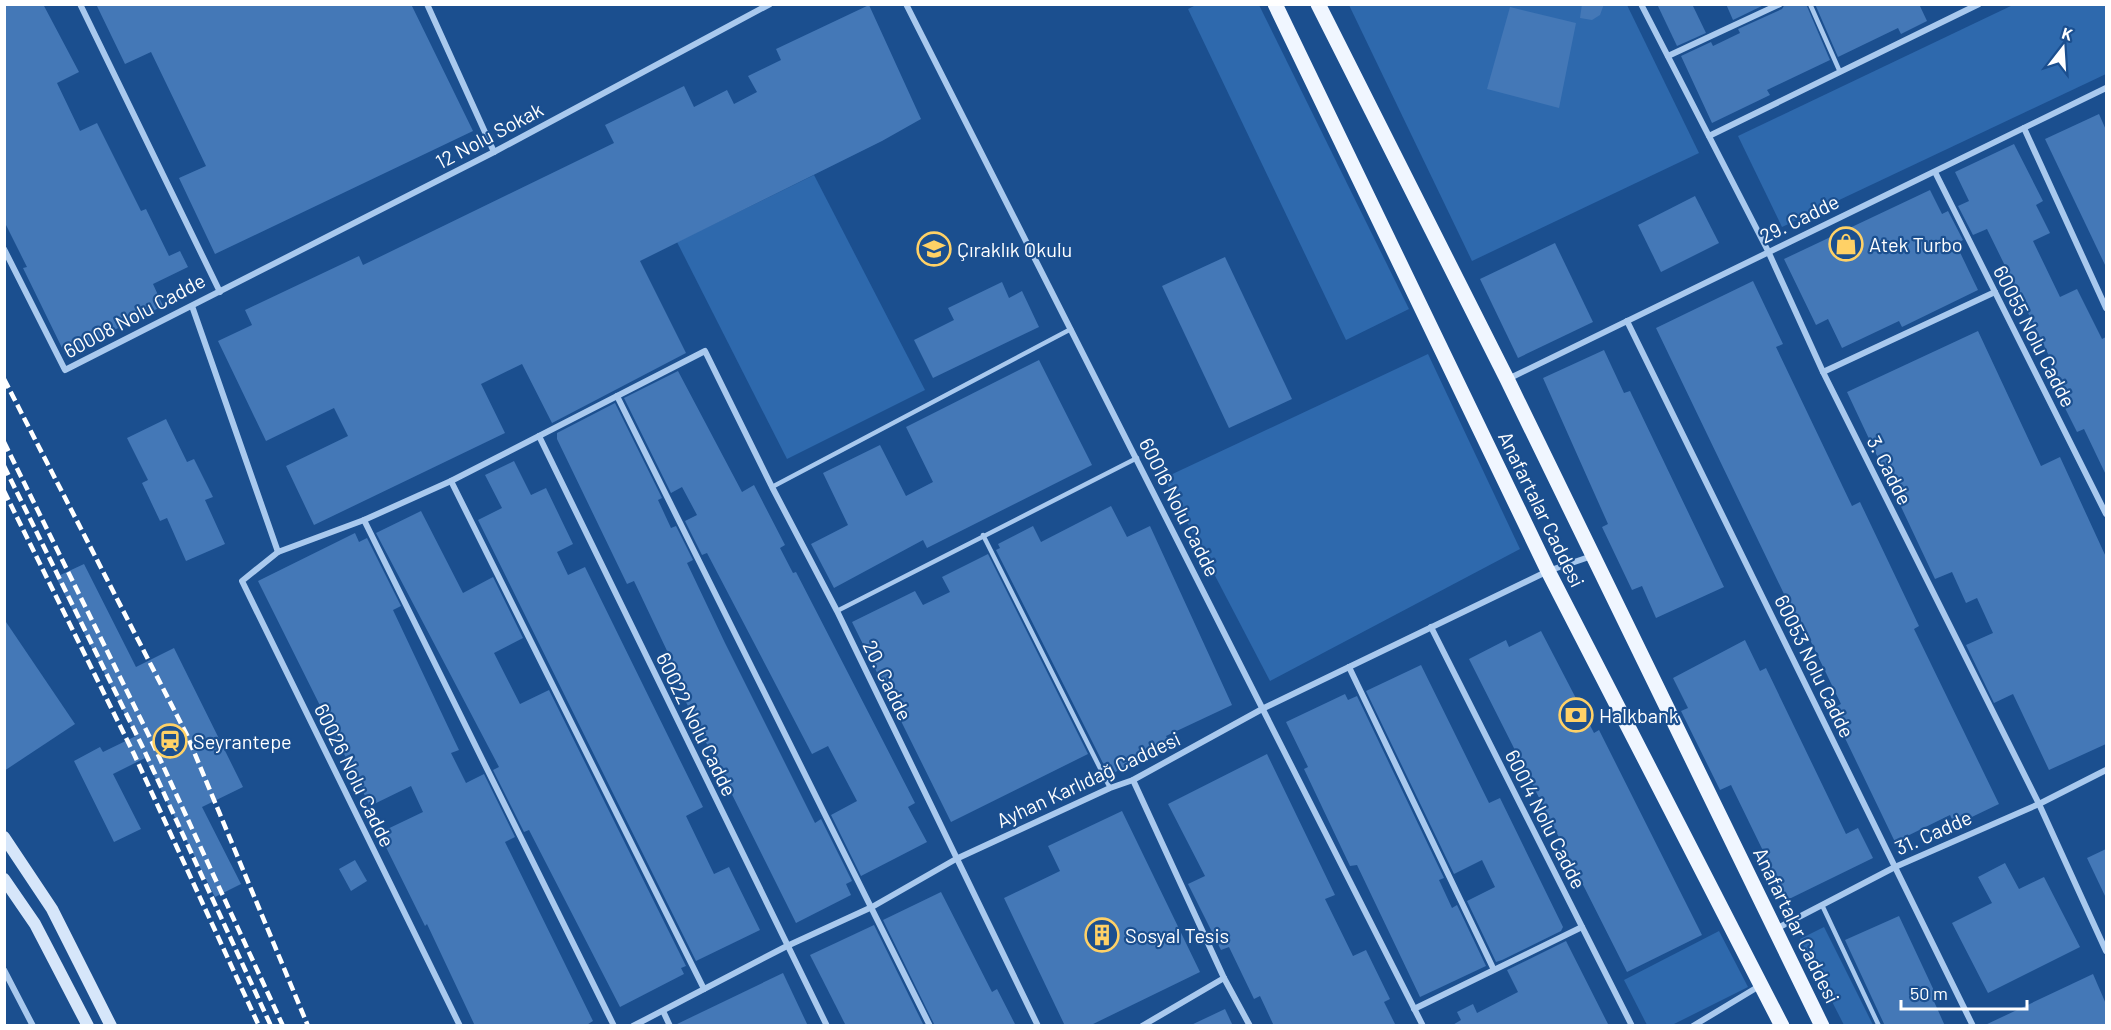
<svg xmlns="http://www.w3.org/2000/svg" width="2111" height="1030" font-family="Barlow,sans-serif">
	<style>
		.green { fill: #2e69ad }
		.building { fill: #4478b7 }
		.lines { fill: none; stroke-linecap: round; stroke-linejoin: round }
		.lane { stroke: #a9c9ee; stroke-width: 4.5 }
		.street { stroke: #a9c9ee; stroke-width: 6 }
		.secondary { stroke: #d6e6fa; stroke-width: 12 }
		.primary { stroke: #f0f6ff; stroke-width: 15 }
		.rail { stroke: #fff; stroke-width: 4.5; stroke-dasharray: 10 4.5; stroke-linecap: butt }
		.labels { text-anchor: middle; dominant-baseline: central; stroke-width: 4.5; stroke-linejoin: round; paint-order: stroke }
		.street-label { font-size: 20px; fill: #fff; stroke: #1b4f8f }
		.poi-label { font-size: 20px; fill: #fff; stroke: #1b4f8f; text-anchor: start }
	</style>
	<rect width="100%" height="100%" fill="#1b4f8f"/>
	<!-- green -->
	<g class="green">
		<path d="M1198 4 1259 5 1409 309 1346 340 1188 9Z"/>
		<path d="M2015 4 2106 5V74L1782 227 1738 136Z"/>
		<path d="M1349 5H1627L1699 153 1472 261Z"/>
		<path d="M814 175 925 390 787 459 677 242Z"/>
		<path d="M1428 354 1520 549 1270 681 1164 478Z"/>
		<path d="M1824 927 1873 1025H1844L1800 939Z"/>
		<path d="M1719 931 1748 987 1672 1025H1647L1624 980Z"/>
	</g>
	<!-- building -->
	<g class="building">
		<path d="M4 4H43L79 72 57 83 80 131 97 123 141 211 146 209 169 256 180 251 188 267 153 284 163 306 65 354 23 268 27 267 4 221Z"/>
		<path d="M96 4H411L473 131 215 254 179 178 206 166 151 52 125 64Z"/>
		<path d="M1582 4H1604L1600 15 1592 20 1580 18Z"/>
		<path d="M1657 4H1692L1706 33 1677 46Z"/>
		<path d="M1726 4H1766L1733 20Z"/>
		<path d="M1785 4H1806L1830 60 1767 90 1770 95 1712 123 1681 56 1711 42 1713 46 1740 33 1738 29 1782 9Z"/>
		<path d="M1815 4H1919L1927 21 1901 34 1898 28 1838 57Z"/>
		<path d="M869 5 921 119 882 141 640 261 686 353 552 423 522 364 481 384 505 433 314 525 286 466 348 436 334 408 266 441 218 341 252 325 245 310 359 256 363 265 614 143 605 125 684 86 694 107 727 90 734 104 757 92 748 76 781 60 776 49Z"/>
		<path d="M1510 7 1576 23 1559 108 1487 89Z"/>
		<path d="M2099 114 2106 130V267L2045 139Z"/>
		<path d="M2014 144 2043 201 2036 205 2050 233 2033 241 2060 297 2077 289 2102 339 2106 337V475L2084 429 2077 432 2047 372 2055 368 1987 229 1973 235 1958 206 1969 201 1955 172Z"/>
		<path d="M1930 190 1942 214 1948 211 1963 240 1956 244 1978 290 1902 327 1899 321 1842 348 1828 319 1816 325 1784 259Z"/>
		<path d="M1695 196 1719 243 1661 272 1638 225Z"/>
		<path d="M1555 243 1593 322 1518 358 1480 279Z"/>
		<path d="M1225 257 1292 399 1229 428 1162 286Z"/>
		<path d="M1753 281 1783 344 1776 347 1852 506 1860 502 1919 626 1914 629 1999 804 1955 825 1950 815 1895 842 1831 709 1841 704 1799 617 1796 619 1656 328Z"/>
		<path d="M1002 282 1009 298 1022 291 1039 327 933 378 914 340 954 320 948 308Z"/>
		<path d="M1978 331 2041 466 2060 457 2106 557V744L2049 770 2013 694 1994 703 1966 645 1993 633 1977 598 1966 603 1952 572 1935 579 1847 392Z"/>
		<path d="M1604 350 1624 393 1630 391 1724 587 1656 618 1642 586 1632 590 1602 527 1608 524 1543 378Z"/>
		<path d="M1039 360 1092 465 927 548 923 540 834 588 811 544 848 525 823 473 880 445 906 496 933 482 906 427Z"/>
		<path d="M678 371 742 492 754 485 785 545 780 548 793 573 796 572 915 803 908 807 927 842 861 876 831 815 857 801 828 746 812 754 707 553 702 555 685 521 697 515 682 487 671 493 624 398Z"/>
		<path d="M615 403 662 498 658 500 671 528 676 526 693 560 687 563 725 643 815 823 821 819 852 881 846 884 851 895 796 923 673 676 678 674 634 581 627 584 557 439V433Z"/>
		<path d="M166 419 187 462 194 459 213 497 205 500 225 544 186 561 167 518 160 521 142 483 148 480 127 438Z"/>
		<path d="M514 461 531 495 546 488 573 544 557 552 568 575 585 567 703 807 686 816 714 874 729 867 760 930 696 961 478 520 502 508 485 475Z"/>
		<path d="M1111 506 1127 537 1150 526 1232 705 1166 736 1171 745 1109 775 996 550 1000 548 998 544 1033 526 1041 542Z"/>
		<path d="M421 511 463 593 493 577 523 638 494 653 520 704 549 690 686 966 681 968 684 974 620 1007 529 830 524 832 493 770 499 767 376 533Z"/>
		<path d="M355 533 359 542 367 538 401 606 393 610 459 750 451 753 466 783 484 774 515 837 505 842 593 1021 585 1026H475L427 924 425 926 379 833 423 812 411 786 370 806 258 581Z"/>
		<path d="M988 554 1088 754 951 822 852 622 915 591 923 605 950 592 942 577Z"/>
		<path d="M84 564 136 667 174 648 243 787 202 807 241 884 215 897 145 758 113 774 141 829 114 842 74 761 100 747 103 752 136 736 56 577Z"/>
		<path d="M4 619 75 724 4 771Z"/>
		<path d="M1541 631 1594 733 1599 730 1702 935 1627 972 1469 659 1506 640 1509 647Z"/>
		<path d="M1745 640 1760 671 1766 668 1846 834 1858 828 1873 858 1787 900 1731 785 1720 790 1681 711 1688 708 1673 678Z"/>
		<path d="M1421 665 1489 803 1500 798 1563 927 1561 931 1502 960 1496 962 1467 901 1495 887 1482 860 1454 874 1366 691Z"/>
		<path d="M1345 694 1348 700 1357 696 1444 878 1439 880 1452 908 1457 905 1486 966 1420 997 1357 865 1350 866 1304 769 1308 767 1286 722Z"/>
		<path d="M1267 754 1335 895 1325 899 1353 956 1366 950 1390 999 1384 1002 1396 1026H1274L1260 996 1254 999 1229 947 1221 950 1188 884 1205 876 1168 804Z"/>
		<path d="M1122 811 1200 972 1089 1026H1065L1004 898 1060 871 1048 846Z"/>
		<path d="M2106 849V898L2087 858Z"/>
		<path d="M355 860 367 881 351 891 339 869Z"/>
		<path d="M2005 863 2019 889 2044 877 2080 947 1988 993 1952 923 1992 903 1978 877Z"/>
		<path d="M941 892 992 992 997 989 1016 1026H935L883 920Z"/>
		<path d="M1899 916 1936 995 1932 997 1945 1026H1885L1845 940Z"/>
		<path d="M874 925 924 1026H846L810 955Z"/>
		<path d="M1566 941 1609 1026H1451L1461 1020 1457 1012 1473 1004 1477 1013 1518 992 1507 970Z"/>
		<path d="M783 973 808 1026H675V1025Z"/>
		<path d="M2093 974 2106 1004V1026H1983Z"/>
		<path d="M1225 1009 1233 1026H1189Z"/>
	</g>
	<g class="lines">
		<!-- lane -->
		<g class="lane">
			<path d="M1810 4 1840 72"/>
			<path d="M772 487 1071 329"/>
			<path d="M983 535 1110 788"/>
			<path d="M837 611 1137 458"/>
			<path d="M1822 905 1879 1026"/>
		</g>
		<!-- street -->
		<g class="street">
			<path d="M80 4 220 292"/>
			<path d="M427 4 494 152"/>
			<path d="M906 4 1423 1026"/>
			<path d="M1641 4 1768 251 1823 372 2039 804 2106 951"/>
			<path d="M1668 56 1780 4"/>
			<path d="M2024 128 2106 308"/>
			<path d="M1709 136 1979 4"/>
			<path d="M1935 172 2106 514"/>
			<path d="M4 249 65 370 494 152 770 4"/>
			<path d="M192 306 278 552 364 520 451 481 705 351 772 487 837 611 1038 1026"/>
			<path d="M1627 321 1973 1026"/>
			<path d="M1823 372 1995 292"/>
			<path d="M1508 379 2106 88"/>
			<path d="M617 396 930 1026"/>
			<path d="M539 436 827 1026"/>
			<path d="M451 481 704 989"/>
			<path d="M364 520 614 1026"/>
			<path d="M278 552 242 581 460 1026"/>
			<path d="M1431 627 1632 1026"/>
			<path d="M1349 667 1493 968"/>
			<path d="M1133 780 1224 978 1250 1026"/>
			<path d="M1776 929 1895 867 2039 804 2106 770"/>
			<path d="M4 970 33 1026"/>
			<path d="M1414 1009 1582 927"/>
			<path d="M663 1011 670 1026"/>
			<path d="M633 1026 787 946 872 907 956 859 1110 788 1133 780 1264 708 1548 571 1592 556"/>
			<path d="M1142 1026 1224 978"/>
			<path d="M1693 1026 1761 985"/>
		</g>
		<!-- secondary -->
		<g class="secondary">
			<path d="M4 837 52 909 111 1026"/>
			<path d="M4 879 35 924 88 1026"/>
		</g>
		<!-- primary -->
		<g class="primary">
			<path d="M1275 4 1548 571 1782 1026"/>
			<path d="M1318 4 1507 379 1822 1026"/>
		</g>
		<!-- rail -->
		<g class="rail">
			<path d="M4 379 187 735 308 1026"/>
			<path d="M4 442 154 746 283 1026"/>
			<path d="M4 466 144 750 271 1026"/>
			<path d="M4 491 134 754 259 1026"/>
		</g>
	</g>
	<!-- icons -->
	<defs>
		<symbol id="shop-ring" viewBox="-11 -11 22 22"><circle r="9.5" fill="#1b4f8f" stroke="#ffd166" stroke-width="1.5"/><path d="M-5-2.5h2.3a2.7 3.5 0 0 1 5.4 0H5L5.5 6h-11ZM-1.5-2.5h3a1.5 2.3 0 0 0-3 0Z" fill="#ffd166"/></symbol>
		<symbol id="school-ring" viewBox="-11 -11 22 22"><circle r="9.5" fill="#1b4f8f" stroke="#ffd166" stroke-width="1.5"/><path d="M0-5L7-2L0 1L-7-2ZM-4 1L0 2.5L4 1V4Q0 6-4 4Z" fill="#ffd166"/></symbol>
		<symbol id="bank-ring" viewBox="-11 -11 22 22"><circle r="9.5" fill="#1b4f8f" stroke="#ffd166" stroke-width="1.5"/><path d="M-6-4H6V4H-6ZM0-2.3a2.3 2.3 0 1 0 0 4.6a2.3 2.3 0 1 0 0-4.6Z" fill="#ffd166"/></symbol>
		<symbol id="station-ring" viewBox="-11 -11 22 22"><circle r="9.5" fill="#1b4f8f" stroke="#ffd166" stroke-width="1.5"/><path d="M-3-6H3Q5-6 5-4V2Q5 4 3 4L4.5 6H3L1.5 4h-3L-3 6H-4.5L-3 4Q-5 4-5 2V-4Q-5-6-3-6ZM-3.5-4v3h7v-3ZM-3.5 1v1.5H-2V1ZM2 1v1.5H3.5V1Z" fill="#ffd166"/></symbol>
		<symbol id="building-ring" viewBox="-11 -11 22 22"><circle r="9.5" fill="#1b4f8f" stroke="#ffd166" stroke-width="1.5"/><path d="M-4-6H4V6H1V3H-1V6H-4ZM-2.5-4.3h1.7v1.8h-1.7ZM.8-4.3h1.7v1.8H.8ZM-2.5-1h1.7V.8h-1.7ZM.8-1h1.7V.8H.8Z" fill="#ffd166"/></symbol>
	</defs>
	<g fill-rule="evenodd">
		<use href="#shop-ring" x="1827" y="225" width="38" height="38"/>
		<use href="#school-ring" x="915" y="230" width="38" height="38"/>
		<use href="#bank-ring" x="1557" y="696" width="38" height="38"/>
		<use href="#station-ring" x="151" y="722" width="38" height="38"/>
		<use href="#building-ring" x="1083" y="916" width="38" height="38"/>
	</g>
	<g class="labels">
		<!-- street labels -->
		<g class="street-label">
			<text transform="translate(489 135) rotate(-28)">12 Nolu Sokak</text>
			<text transform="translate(1799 218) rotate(-26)">29. Cadde</text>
			<text transform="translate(134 315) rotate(-28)">60008 Nolu Cadde</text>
			<text transform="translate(2035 336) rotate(63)">60055 Nolu Cadde</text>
			<text transform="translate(1890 470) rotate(63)">3. Cadde</text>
			<text transform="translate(1180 507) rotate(63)">60016 Nolu Cadde</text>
			<text transform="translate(1542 509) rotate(64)">Anafartalar Caddesi</text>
			<text transform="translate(1815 666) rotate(64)">60053 Nolu Cadde</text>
			<text transform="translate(888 680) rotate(64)">20. Cadde</text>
			<text transform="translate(697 724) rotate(64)">60022 Nolu Cadde</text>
			<text transform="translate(355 775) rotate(64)">60026 Nolu Cadde</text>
			<text transform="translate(1088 779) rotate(-25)">Ayhan Karlıdağ Caddesi</text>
			<text transform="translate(1546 819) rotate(63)">60014 Nolu Cadde</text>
			<text transform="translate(1933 832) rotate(-24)">31. Cadde</text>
			<text transform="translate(1797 925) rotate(64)">Anafartalar Caddesi</text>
		</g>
		<!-- poi labels -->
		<g class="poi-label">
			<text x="1869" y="244">Atek Turbo</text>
			<text x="957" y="249">Çıraklık Okulu</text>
			<text x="1599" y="715">Halkbank</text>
			<text x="193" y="741">Seyrantepe</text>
			<text x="1125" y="935">Sosyal Tesis</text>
		</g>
	</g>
	<!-- border -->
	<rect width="2111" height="1030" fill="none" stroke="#ffffff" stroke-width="12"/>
	<!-- north arrow -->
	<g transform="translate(2063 48) rotate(17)" stroke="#1b4f8f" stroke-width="4.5" paint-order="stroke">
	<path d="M0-4.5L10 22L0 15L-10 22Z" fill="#ffffff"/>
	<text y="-9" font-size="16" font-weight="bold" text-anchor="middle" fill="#ffffff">K</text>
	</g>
	<!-- scale -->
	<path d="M1901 1000v9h126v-9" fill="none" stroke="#ffffff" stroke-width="3"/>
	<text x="1910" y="1000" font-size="18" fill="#ffffff" stroke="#1b4f8f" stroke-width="4.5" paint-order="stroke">50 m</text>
</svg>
